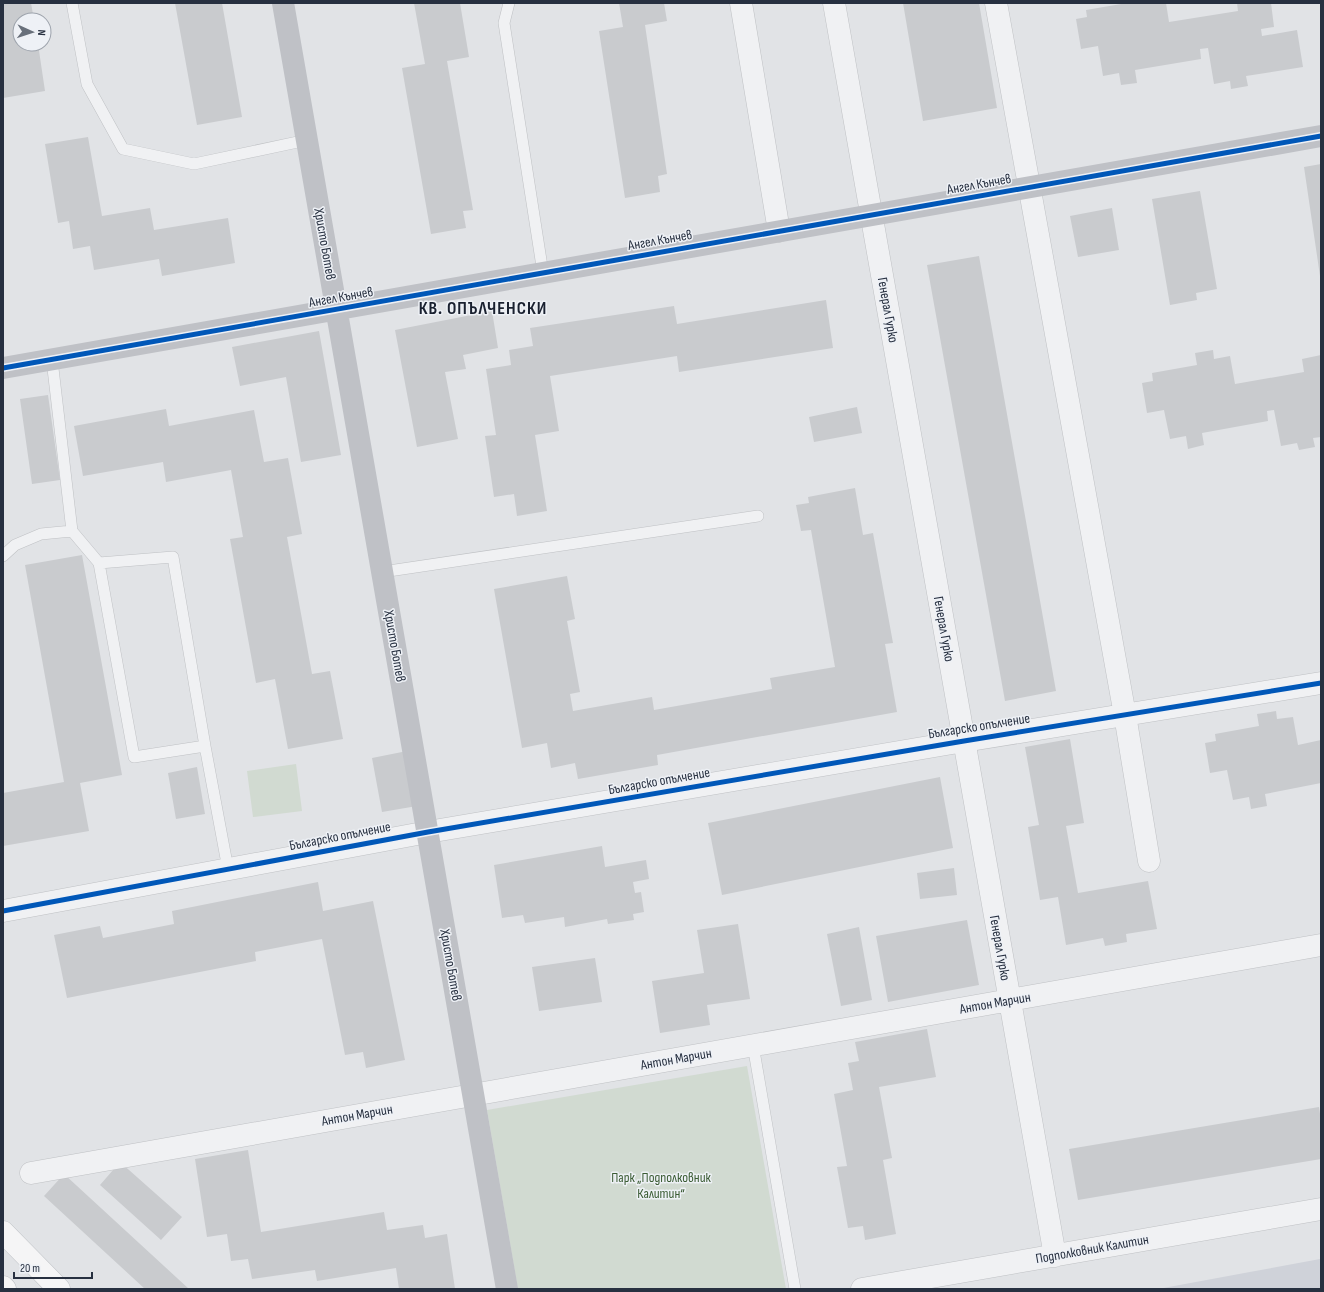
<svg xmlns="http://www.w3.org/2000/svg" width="1324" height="1292" font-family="'Sofia Sans Condensed',sans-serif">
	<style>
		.built { fill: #cfd2d9 }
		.green { fill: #d1dad1 }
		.building { fill: #c9cbce }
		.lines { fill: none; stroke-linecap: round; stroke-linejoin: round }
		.lane-casing { stroke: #bfc1c4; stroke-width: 12 }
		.street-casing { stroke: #bfc1c4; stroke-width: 23 }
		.primary-casing { stroke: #bdc0c4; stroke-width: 23 }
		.lane { stroke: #f0f1f3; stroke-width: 11 }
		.street { stroke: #f0f1f3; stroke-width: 22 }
		.secondary { stroke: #bfc1c6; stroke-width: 22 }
		.primary { stroke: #f5f5f6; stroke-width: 22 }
		.cycleway-casing { stroke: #eef1f6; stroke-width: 8 }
		.cycleway { stroke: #0057b8; stroke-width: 5 }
		.labels { text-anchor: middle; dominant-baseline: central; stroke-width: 3; stroke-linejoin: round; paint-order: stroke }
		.street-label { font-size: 14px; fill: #273040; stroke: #eef1f6 }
		.park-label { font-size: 14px; fill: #3b5c34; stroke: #eef1f6 }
		.district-label { font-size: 18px; font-weight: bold; letter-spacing: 1px; fill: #1a2130; stroke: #eef1f6 }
	</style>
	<rect width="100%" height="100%" fill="#e1e3e6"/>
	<path class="built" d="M1320,1259L1321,1289H1158Z"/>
	<path class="green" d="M296,764L302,811L253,817L247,771Z
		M747,1066L786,1289H518L487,1110Z"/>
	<path class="building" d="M3,3H31L34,20H20V44H38L45,91L3,98Z
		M175,3H222L242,117L197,125Z
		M414,3H460L469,57L447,61L473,210L463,211L466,228L431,234L402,68L425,64Z
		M619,3H664L667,21L645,25L667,174L658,176L660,192L625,198L599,31L623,27Z
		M903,3H979L997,108L923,121Z
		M1127,3H1166L1169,22L1238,11L1237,3H1271L1274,27L1261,29L1262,36L1297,30L1303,67L1246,76L1248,86L1231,89L1230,81L1214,84L1208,48L1200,49L1201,59L1135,70L1137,83L1121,85L1119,73L1103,76L1098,46L1081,49L1076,19L1087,17L1086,10Z
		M88,137L102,216L150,208L154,230L228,218L235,263L162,276L159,259L94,270L90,246L73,249L69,221L58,223L45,144Z
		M1321,164V276H1320L1304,167Z
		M1200,191L1217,289L1196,293L1197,300L1170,305L1152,199Z
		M1112,208L1119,250L1078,257L1070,216Z
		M979,256L1056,691L1005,701L927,265Z
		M826,300L833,348L679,372L677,356L550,376L559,431L535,435L547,511L517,516L514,494L494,497L485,436L496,435L486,369L511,365L509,350L533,346L530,328L674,306L677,324Z
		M492,311L498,348L463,355L466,369L445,372L458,439L417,447L395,330Z
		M319,331L341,455L301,462L286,377L240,386L232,347Z
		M1213,350L1214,359L1230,356L1235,384L1304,372L1302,359L1321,355V437L1313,438L1315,447L1299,450L1297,443L1281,446L1274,410L1267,411L1268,421L1202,433L1204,445L1188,449L1186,436L1170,439L1164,410L1147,413L1142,383L1153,381L1152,373L1197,365L1195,353Z
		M48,395L60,480L32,484L20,399Z
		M857,407L862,433L814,442L809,417Z
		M166,409L169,426L254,410L264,462L288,458L302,534L287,537L312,674L330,671L343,739L288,749L275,679L256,683L230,539L243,537L231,470L166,482L163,462L83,476L74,426Z
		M855,488L863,535L873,533L893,643L885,644L897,712L657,755L658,765L578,779L575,763L551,768L547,743L522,748L494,589L567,576L575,619L567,621L580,692L570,694L573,711L652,697L654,710L772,689L770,678L835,667L811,530L801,531L796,505L809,503L808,497Z
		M82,555L122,775L80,783L89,831L3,846V793L64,782L25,565Z
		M1276,711L1277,719L1293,717L1298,745L1321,740V783L1265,794L1267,806L1251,809L1249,797L1233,800L1227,770L1210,773L1205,743L1216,741L1215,734L1259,726L1257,714Z
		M1070,739L1084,823L1066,826L1078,893L1148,881L1157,929L1126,934L1127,942L1105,946L1103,938L1066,945L1058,897L1040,900L1028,827L1039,825L1025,747Z
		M407,751L417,806L382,812L372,758Z
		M197,767L205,814L176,819L168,773Z
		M940,777L953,848L722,895L708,823Z
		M602,846L605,867L646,860L649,879L633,882L635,893L641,892L644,912L633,914L634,920L608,924L607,919L565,927L564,917L525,923L523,915L502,918L494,865Z
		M954,868L957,895L920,899L917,873Z
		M318,882L323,911L373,901L405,1060L366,1068L363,1052L345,1055L322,939L255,952L256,961L67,998L54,935L100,926L103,938L174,924L172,911Z
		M967,920L979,985L888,1002L876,936Z
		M738,924L750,999L707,1005L710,1025L660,1033L652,981L704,973L697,930Z
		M859,927L872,1000L841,1006L827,934Z
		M595,958L602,1002L539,1011L532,967Z
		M927,1029L936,1077L879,1087L892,1158L883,1160L896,1234L865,1240L863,1226L848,1228L837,1167L847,1166L834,1094L853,1090L848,1063L859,1061L855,1042Z
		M1319,1107L1321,1121V1159L1078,1200L1069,1149Z
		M248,1150L261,1232L384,1212L387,1230L423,1225L425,1238L447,1234L455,1289H399L396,1268L317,1281L315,1270L252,1279L248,1259L231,1261L227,1234L207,1237L195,1159Z
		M120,1162L182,1217L161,1240L100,1185Z
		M64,1174L189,1289H145L44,1196Z"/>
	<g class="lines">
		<defs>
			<path id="lane" d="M72,3L87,84L123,149L194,164L307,140
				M509,3L504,23L543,273
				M72,531L99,563L134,757L205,746L173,557L99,563
				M3,556L15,545L41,534L72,531L52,360
				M382,572L758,516
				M205,746L228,869
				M753,1045L795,1289"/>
			<path id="street" d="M741,3L779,231
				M834,3L1055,1256
				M996,3L1125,715L1149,861
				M3,911L428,832L964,741L1321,683
				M31,1173L1321,945
				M862,1289L1321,1209"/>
			<path id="primary" d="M3,1232L59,1289
				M3,1287L5,1289"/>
		</defs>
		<use href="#lane" class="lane-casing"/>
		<use href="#street" class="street-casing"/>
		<use href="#primary" class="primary-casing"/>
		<use href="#lane" class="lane"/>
		<use href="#street" class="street"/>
		<path class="secondary" d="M283,3L507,1289
			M3,368L1321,136"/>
		<use href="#primary" class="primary"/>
		<defs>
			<path id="cycleway" d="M3,368L1321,136
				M3,911L428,832L964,741L1321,683"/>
		</defs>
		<use href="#cycleway" class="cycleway-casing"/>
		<use href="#cycleway" class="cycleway"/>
	</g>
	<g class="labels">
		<g class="street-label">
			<text transform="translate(979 184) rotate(-10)">Ангел Кънчев</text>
			<text transform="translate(660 240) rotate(-10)">Ангел Кънчев</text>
			<text transform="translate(325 244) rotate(80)">Христо Ботев</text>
			<text transform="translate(341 297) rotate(-10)">Ангел Кънчев</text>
			<text transform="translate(888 310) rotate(80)">Генерал Гурко</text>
			<text transform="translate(944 629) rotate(80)">Генерал Гурко</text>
			<text transform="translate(395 646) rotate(80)">Христо Ботев</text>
			<text transform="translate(979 726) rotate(-9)">Българско опълчение</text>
			<text transform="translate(659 781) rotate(-10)">Българско опълчение</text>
			<text transform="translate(340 836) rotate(-11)">Българско опълчение</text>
			<text transform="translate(1000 948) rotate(80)">Генерал Гурко</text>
			<text transform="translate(451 965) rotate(80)">Христо Ботев</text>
			<text transform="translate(995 1003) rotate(-10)">Антон Марчин</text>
			<text transform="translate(676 1059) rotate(-10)">Антон Марчин</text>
			<text transform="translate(357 1115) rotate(-10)">Антон Марчин</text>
			<text transform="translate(1092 1249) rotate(-10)">Подполковник Калитин</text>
		</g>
		<g class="park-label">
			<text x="661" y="1177">Парк „Подполковник<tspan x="661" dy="16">Калитин“</tspan></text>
		</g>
		<g class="district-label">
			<text x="483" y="308">КВ. ОПЪЛЧЕНСКИ</text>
		</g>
	</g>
	<rect width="1324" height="1292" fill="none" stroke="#273040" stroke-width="8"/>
	<g transform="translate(32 32) rotate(93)"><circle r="19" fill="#eef1f6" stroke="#9ea4ad"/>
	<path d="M0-3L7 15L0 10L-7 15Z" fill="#686f7a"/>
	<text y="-6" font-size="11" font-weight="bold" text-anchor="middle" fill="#273040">N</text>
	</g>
	<path d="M14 1272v6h78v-6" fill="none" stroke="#273040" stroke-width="2"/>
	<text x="20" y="1272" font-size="12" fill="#273040" stroke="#eef1f6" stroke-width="3" paint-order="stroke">20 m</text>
</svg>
